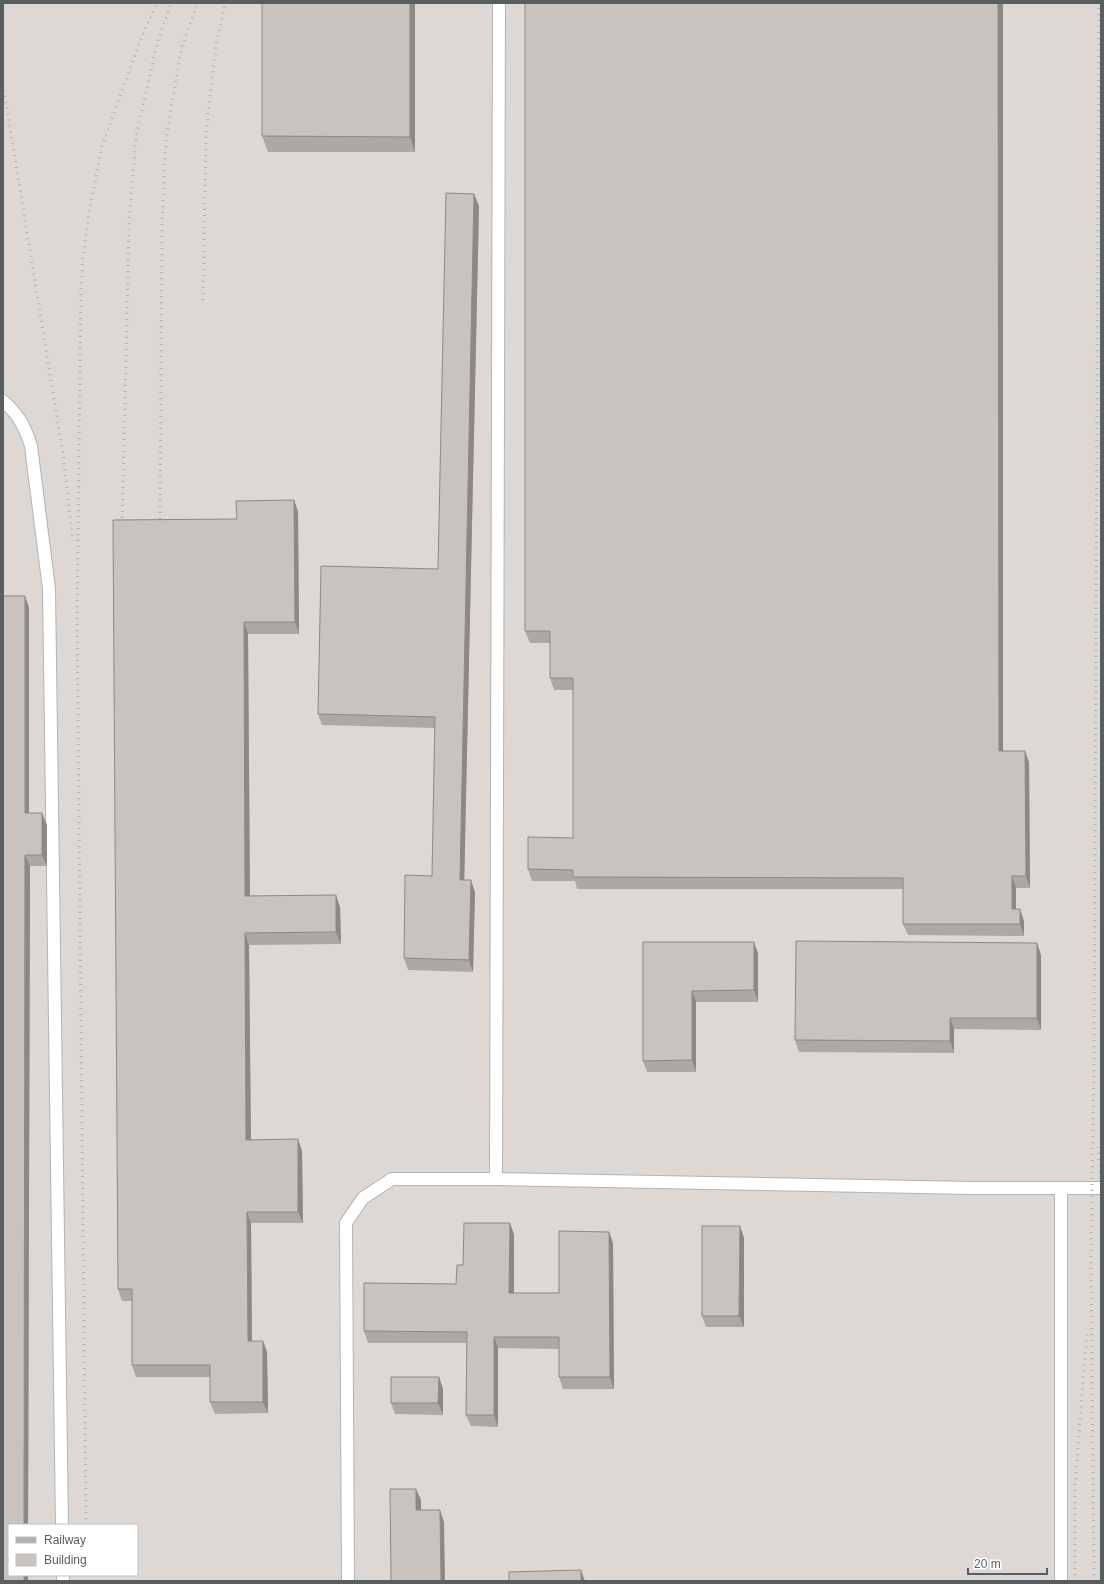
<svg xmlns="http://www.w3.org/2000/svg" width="1104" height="1584" font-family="Arial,sans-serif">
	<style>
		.industrial { fill: #ddd8d4; fill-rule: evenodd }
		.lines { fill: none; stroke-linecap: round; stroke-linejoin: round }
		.service-casing { stroke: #b1b4b7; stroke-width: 14 }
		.service { stroke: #fff; stroke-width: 12 }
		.rail { stroke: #afb0b0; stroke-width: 3; stroke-dasharray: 1 5; stroke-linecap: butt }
		.wall { fill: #aca8a4 }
		.shaded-wall { fill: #8c8886 }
		.building { fill: #c8c3bf; stroke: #8c8886 }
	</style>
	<rect width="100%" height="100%" fill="#ebe6e0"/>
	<path class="industrial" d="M3,3H1101V1581H3ZM9,1525H137V1575H9Z"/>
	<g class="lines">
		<defs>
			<path id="service" d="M3,401C19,415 25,427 31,446L49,589L62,1525
				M496,1179L499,3
				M1061,1188V1581
				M63,1575V1581
				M348,1581L346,1223L363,1198L392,1179H496L972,1188H1101"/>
		</defs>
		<use href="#service" class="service-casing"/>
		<use href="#service" class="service"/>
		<path class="rail" d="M3,84L63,454L73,541
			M203,300L206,132L216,45L225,3
			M122,530L129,226L136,136L157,44L171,3
			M160,531L162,223L166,138L182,46L198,3
			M1098,1147L1101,1183
			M86,1525L77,615L81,289L83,255L88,219L102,146L142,36L157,3
			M1075,1581V1485L1087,1333
			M1094,1581L1091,1260L1094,1058L1099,3"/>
	</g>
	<path class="wall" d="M415,3V152H268L262,136Z
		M1003,3V751L1029,762L1030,888H1016V909L1024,921V936L908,935L903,924V889H577L575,881H532L528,869L573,838V690H554L550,678V643H530L525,631Z
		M474,194L479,206L464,880L475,892L473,972L408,970L404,958L432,876L435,728L322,725L318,714L438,569Z
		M294,500L298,512L299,634H248L250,896L340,907L341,944L249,945L251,1139L302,1151L303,1223H251L252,1341H263L267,1352L268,1413L215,1414L210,1402V1377H136L132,1365V1301H122L118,1289L237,519Z
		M25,596L29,608V813L47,825V866H30L28,1581Z
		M643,942L758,953V1002H696V1072H647L643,1061Z
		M1037,943L1041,955V1030L954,1029V1053L799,1052L795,1040Z
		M510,1223L514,1235V1293H559L609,1232L613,1243L614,1389H563L559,1377V1349L498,1348V1427L471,1426L466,1415L467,1343H368L364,1331L456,1284L463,1265Z
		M744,1238V1327H706L702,1316Z
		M439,1377L443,1389V1415L395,1414L391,1403Z"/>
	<path class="shaded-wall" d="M410,3H415V152L410,137Z
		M998,3H1003V762L999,751Z
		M474,194L479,206L464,891L460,880Z
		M294,500L298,512L299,634L295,622Z
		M25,596L29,608V825L25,813Z
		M244,622L248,634L250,907L245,896Z
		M1025,751L1029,762L1030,888L1026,876Z
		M42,813L47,825V866L42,855Z
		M25,855L30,866L28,1525H24Z
		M1012,876L1016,888V921L1012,909Z
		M471,880L475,892L473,972L469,960Z
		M336,895L340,907L341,944L336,932Z
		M1020,909L1024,921V936L1020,924Z
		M245,933L249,945L251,1151L246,1140Z
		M754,942L758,953V1002L754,990Z
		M1037,943L1041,955V1030L1037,1018Z
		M692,991L696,1002V1072L692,1060Z
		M950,1018L954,1029V1053L950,1041Z
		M298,1139L302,1151L303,1223L298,1212Z
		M247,1212L251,1223L252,1352L248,1341Z
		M510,1223L514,1235V1305L509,1293Z
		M740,1226L744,1238V1327L739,1316Z
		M609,1232L613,1243L614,1389L610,1377Z
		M494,1337L498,1348V1427L494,1415Z
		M263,1341L267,1352L268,1413L263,1402Z
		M439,1377L443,1389V1415L438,1403Z
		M416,1489L421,1500V1522L416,1510Z
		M440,1510L444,1522L445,1581H441Z
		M581,1570L585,1581H581Z
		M24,1575H28V1581H24Z"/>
	<path class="building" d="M262,3H410V137L262,136Z
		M525,3H998L999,751H1025L1026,876H1012V909H1020V924H903V878L573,877V870L528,869V837L573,838V678H550V631H525Z
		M446,193L474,194L460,880H471L469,960L404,958L405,875L432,876L435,717L318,714L321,566L438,569Z
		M294,500L295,622H244L245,896L336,895V932L245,933L246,1140L298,1139V1212H247L248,1341H263V1402H210V1365H132V1289H118L113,520L237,519L236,501Z
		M3,596H25V813H42V855H25L24,1525H9V1575H24V1581H3Z
		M796,941L1037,943V1018H950V1041L795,1040Z
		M643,942H754V990L692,991V1060L643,1061Z
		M464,1223H510L509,1293H559V1231L609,1232L610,1377H559V1337H494V1415H466L467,1332L364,1331V1283L456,1284L457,1265H463Z
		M702,1226H740L739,1316H702Z
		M391,1377H439L438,1403H391Z
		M390,1489H416V1510H440L441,1581H391Z
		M581,1570V1581H509V1572Z"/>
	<rect width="1104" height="1584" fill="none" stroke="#595e60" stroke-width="8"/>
	<rect x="8" y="1524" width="130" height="52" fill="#ffffff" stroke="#bdbfbf"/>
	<rect x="16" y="1537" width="20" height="6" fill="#afb0b0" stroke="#bdbfbf"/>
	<text x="44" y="1544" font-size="12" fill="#595e60">Railway</text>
	<rect x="16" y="1554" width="20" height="12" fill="#c8c3bf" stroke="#bdbfbf"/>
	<text x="44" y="1564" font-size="12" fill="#595e60">Building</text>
	<path d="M968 1568v6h79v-6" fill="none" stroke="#595e60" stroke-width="2"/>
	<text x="974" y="1568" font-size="12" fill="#595e60" stroke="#ffffff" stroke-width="3" paint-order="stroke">20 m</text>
</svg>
